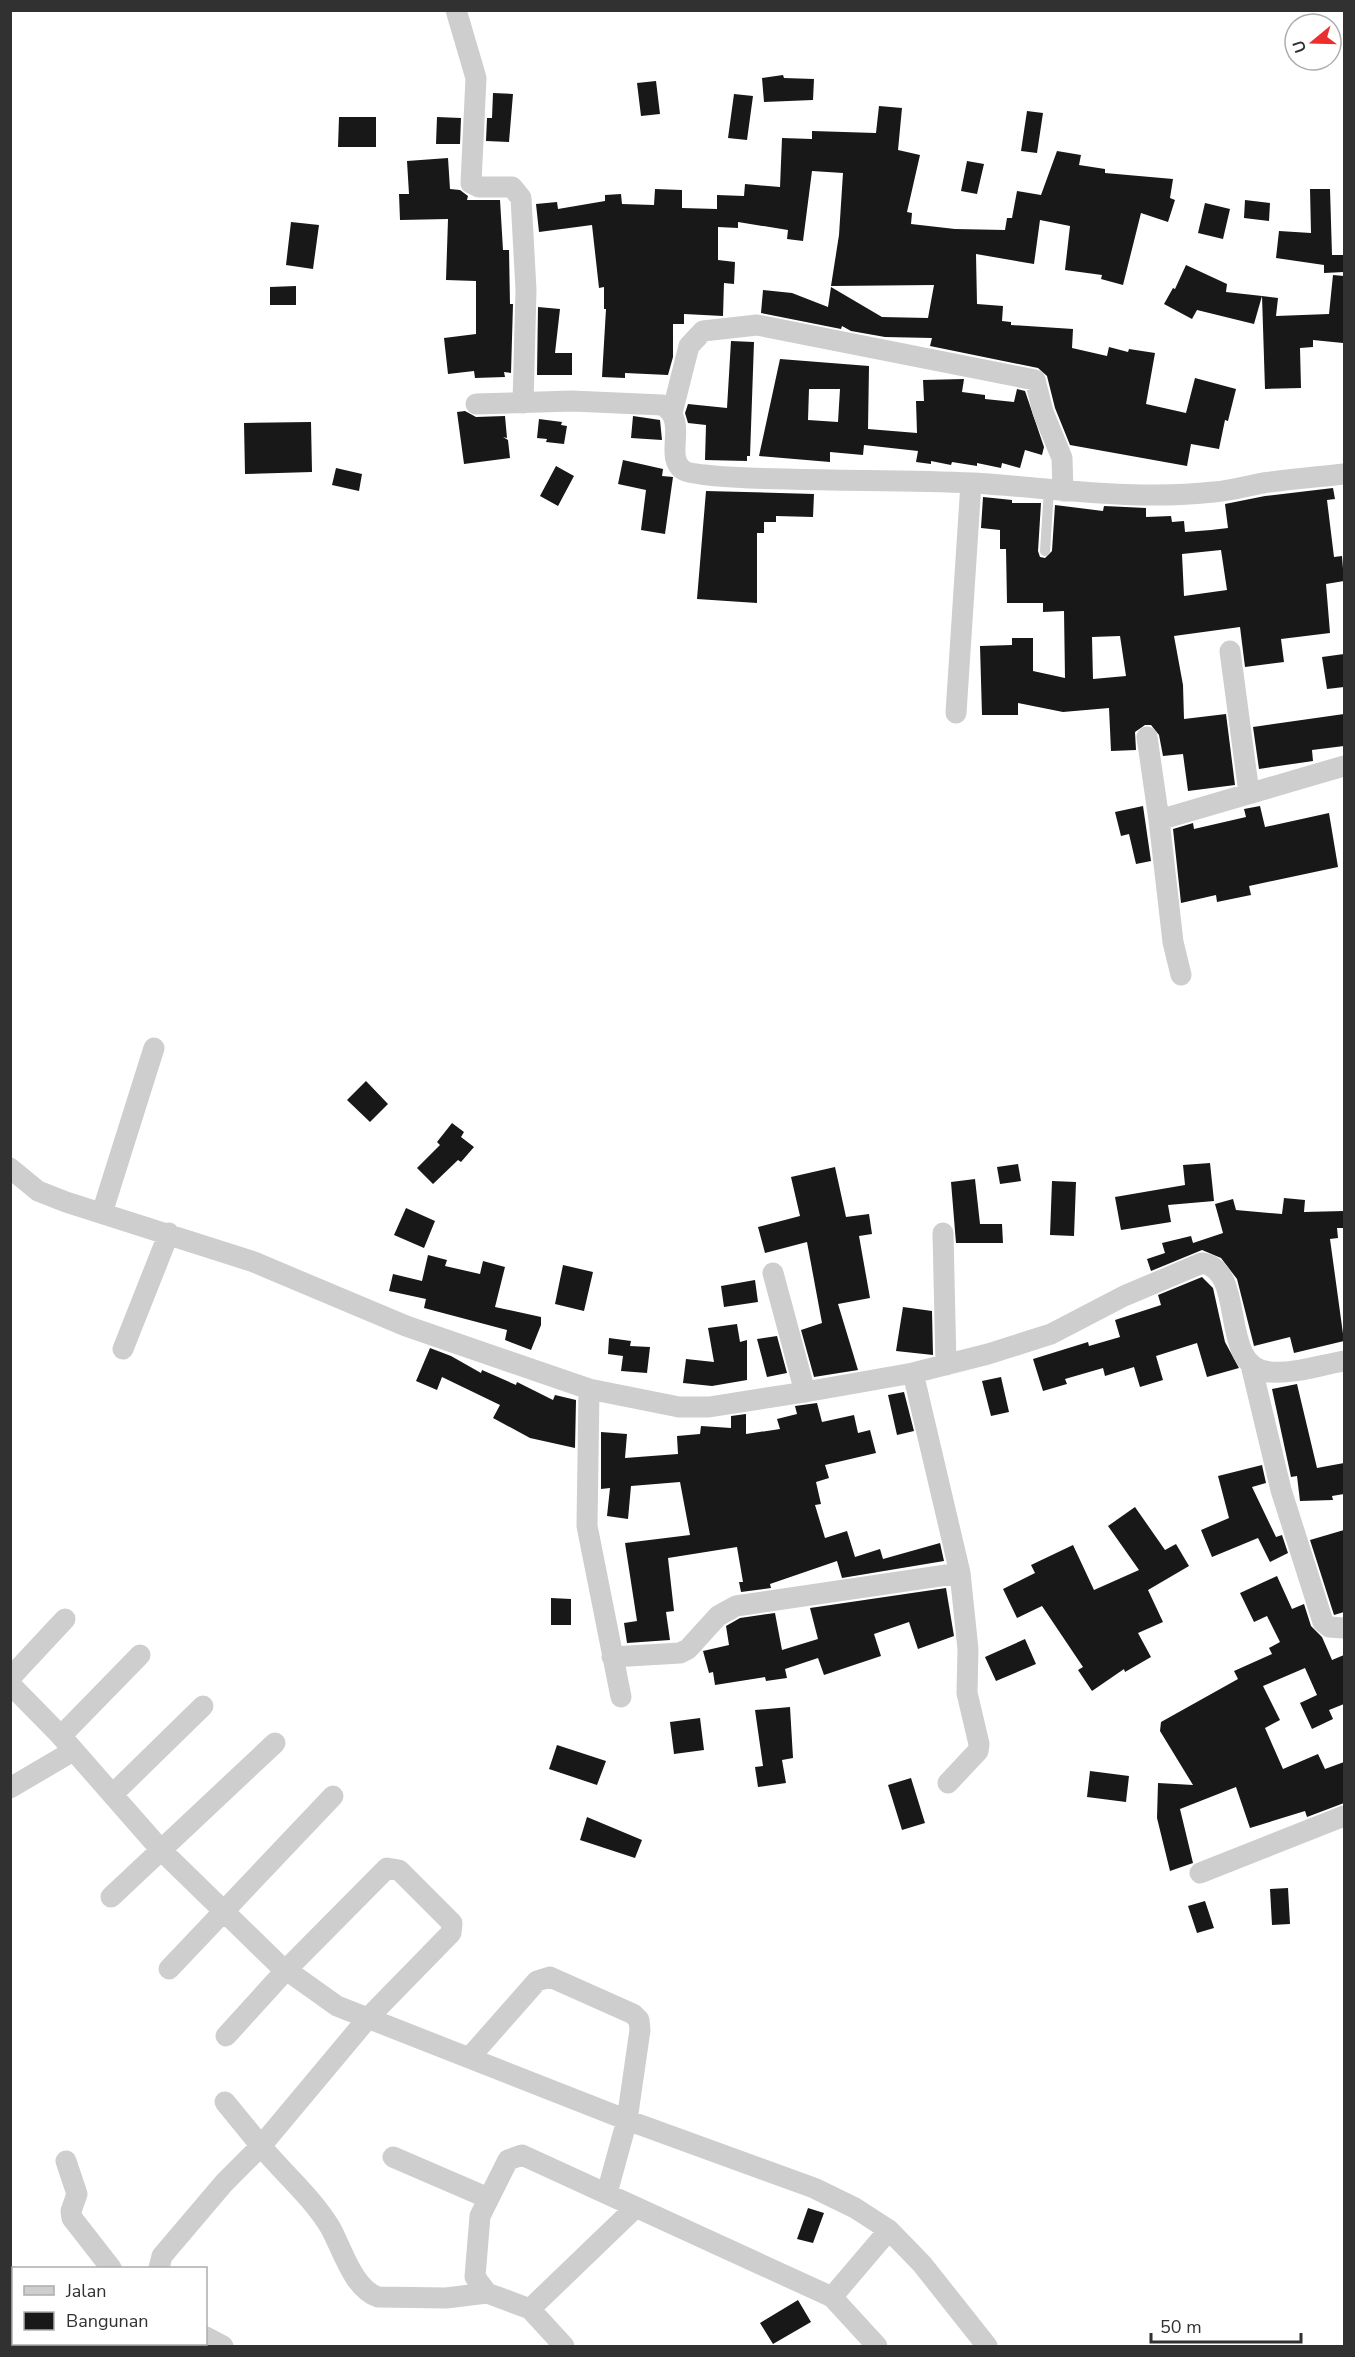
<svg xmlns="http://www.w3.org/2000/svg" width="1355" height="2357" font-family="'Nunito Sans',sans-serif">
	<style>
		.building { fill: #181818; fill-rule: evenodd }
		.lines { fill: none; stroke-linecap: round; stroke-linejoin: round }
		.lane { stroke: #cecece; stroke-width: 10 }
		.street { stroke: #cecece; stroke-width: 21 }
	</style>
	<rect width="100%" height="100%" fill="#fff"/>
	<path class="building" d="M783,75L784,78L814,79L813,100L764,102L762,78Z
		M656,81L660,114L641,116L637,83Z
		M493,93L513,94L509,142L486,141L487,118H492Z
		M734,94L753,96L747,140L728,138Z
		M879,106L902,108L898,150L920,155L907,212L912,213L911,224L955,229L1005,230L1007,218H1012L1017,191L1041,195L1057,151L1081,155L1079,165L1105,169V173L1173,179L1170,198L1175,200L1168,222L1141,213L1123,285L1101,279L1102,275L1065,270L1070,226L1040,220L1034,264L976,254L977,304L1003,306L1002,321L1011,322V325L1073,329L1072,348L1107,356L1109,347L1128,352L1129,349L1155,353L1146,404L1186,413L1195,378L1236,389L1228,421L1225,420L1219,449L1191,444L1187,466L1070,445L1055,408L1047,376L1038,368L930,346L932,338L885,337L851,331L842,326L841,329L761,313L763,290L792,293L828,307L831,287L882,317L928,318L934,285L831,286L839,235L843,173L812,171L803,241L787,239L788,230L738,222V228L718,227V260L735,262L734,284L724,283L723,316L684,314V324H673V357L668,375L625,373V378L602,377L606,309H604V287L599,288L592,225L539,232L536,204L557,202L558,209L605,201V195L621,194L622,204L654,205L655,189L682,190V208L717,209V195L744,196L745,184L780,187L782,138L812,139V131L876,133Z
		M1027,111L1043,113L1037,153L1021,151Z
		M339,117H376V147H338Z
		M437,117L461,118L460,144H436Z
		M448,158L450,189L460,190L468,196L467,200H500L503,250H509L510,304H513L511,373L504,372L505,377L475,378L474,371L448,374L444,338L476,334V281L446,280L448,219L400,220L399,194H409L407,161Z
		M967,161L984,164L977,194L961,191Z
		M1310,189H1330L1332,255H1344V272L1324,273V265L1276,258L1279,231L1311,233Z
		M1245,200L1270,203L1269,221L1244,218Z
		M1205,203L1230,209L1223,239L1198,233Z
		M291,222L319,225L313,269L286,265Z
		M1186,265L1227,284L1226,292L1262,296L1254,324L1197,310L1192,319L1164,304L1173,288L1175,289Z
		M1333,275L1344,276L1343,343L1313,340V347L1300,348L1301,388L1265,389L1262,296L1278,298L1276,316L1329,314Z
		M296,286V305H270V287Z
		M538,307L560,309L555,353H572V375H537Z
		M731,341L754,342L750,456H747V461L705,460L706,425L688,423L685,413L688,404L727,408Z
		M780,359L869,366L868,429L917,433L916,401H924L923,380L964,379L962,392L985,395V399L1014,402L1017,389L1025,391L1044,447L1042,455L1025,450L1020,468L1002,463L1001,468L977,463V466L952,462L951,465L931,461V464L916,462L918,451L864,445L863,455L830,452V462L759,456ZM809,389H840L838,422L808,420Z
		M465,411L476,417L505,416L507,438L503,437L508,440L510,458L464,464L457,412Z
		M633,416L660,420L662,440L631,438Z
		M539,419L562,422L561,425L567,426L564,444L546,442L547,439L537,438Z
		M311,422L312,472L245,474L244,423Z
		M623,460L663,469L662,476L673,477L665,534L641,530L646,490L618,484Z
		M556,466L574,476L558,506L540,496Z
		M336,468L362,474L359,491L332,485Z
		M1333,488L1335,499L1327,500L1334,557L1342,556L1344,581L1326,584L1330,633L1281,639L1284,662L1245,667L1240,627L1174,636L1183,685L1184,719L1226,714L1235,785L1188,791L1183,754L1163,756L1159,735L1151,725H1145L1135,732L1136,750L1111,751L1109,708L1063,712L1018,703V715H982L980,646L1012,645V638H1033V671L1065,678L1064,611L1043,612V603H1007L1006,549H1000V530L981,528L983,497L1012,500V503H1041L1038,551L1040,557L1045,558L1052,551L1055,505L1103,511L1104,506L1146,508V517L1171,516L1172,522L1184,521L1185,532L1211,530L1228,528L1225,504L1265,496ZM1221,550L1227,590L1184,596L1182,554ZM1120,636L1126,676L1093,679L1092,637Z
		M706,491L814,494L813,517L776,516V522H764V533H757V603L697,599Z
		M1344,654V687L1327,689L1322,657Z
		M1344,714V746L1312,750L1313,761L1259,769L1253,727Z
		M1143,806L1151,861L1136,864L1129,834L1121,836L1115,812Z
		M1260,806L1265,827L1329,813L1338,867L1249,886L1251,895L1217,902L1216,895L1181,903L1173,829L1193,823L1194,829L1246,817L1244,809Z
		M366,1081L388,1104L370,1122L347,1100Z
		M452,1123L464,1132L461,1137L474,1147L461,1162L458,1160L433,1184L417,1168L440,1145L437,1142Z
		M1210,1163L1214,1201L1168,1205L1171,1222L1121,1230L1115,1197L1185,1185L1183,1165Z
		M1018,1164L1021,1181L1000,1184L997,1167Z
		M835,1167L846,1217L869,1214L872,1234L859,1236L870,1298L838,1304L858,1370L814,1377L801,1330L822,1323L807,1242L765,1253L758,1227L800,1216L791,1177Z
		M975,1179L980,1224H1002L1003,1243H956L951,1182Z
		M1052,1181L1076,1182L1074,1236L1050,1235Z
		M1284,1198L1305,1200L1304,1212L1344,1211V1228H1337L1338,1238L1330,1239L1344,1341L1294,1353L1290,1337L1254,1346L1237,1279L1221,1258L1202,1250L1151,1271L1147,1259L1165,1253L1162,1243L1191,1236L1193,1243L1223,1233L1215,1204L1233,1199L1236,1210L1282,1214Z
		M406,1208L435,1221L424,1248L394,1235Z
		M428,1255L447,1260L445,1266L480,1274L483,1261L505,1267L495,1307L541,1317V1325L531,1350L505,1340L507,1330L424,1308L426,1299L389,1291L393,1274L422,1281Z
		M563,1265L593,1272L584,1311L555,1304Z
		M1202,1277L1213,1288L1225,1342L1239,1368L1207,1377L1197,1343L1156,1356L1163,1380L1140,1387L1134,1367L1105,1376L1103,1368L1065,1379L1067,1384L1043,1391L1033,1359L1088,1342L1089,1346L1120,1337L1115,1320L1161,1305L1158,1295Z
		M755,1280L758,1302L724,1307L721,1286Z
		M903,1307L932,1311L933,1355L896,1351Z
		M737,1324L740,1342L747,1340V1380L712,1386L683,1383L686,1359L714,1362L708,1328Z
		M777,1336L787,1373L767,1377L757,1339Z
		M609,1338L631,1341L630,1346L650,1347L647,1373L621,1371L623,1356L608,1354Z
		M430,1348L451,1356L481,1373L482,1370L516,1385L517,1382L553,1400L555,1395L576,1400L575,1448L530,1438L493,1418L500,1405L442,1377L437,1390L416,1381Z
		M1001,1377L1009,1412L991,1416L982,1381Z
		M1297,1384L1317,1468L1344,1463V1494L1332,1496L1333,1500L1300,1501L1297,1476L1291,1477L1272,1389Z
		M904,1392L914,1431L897,1435L888,1395Z
		M817,1403L822,1422L854,1415L858,1433L870,1430L876,1453L825,1465L829,1478L816,1482L821,1504L815,1505L825,1538L847,1531L855,1557L880,1549L883,1559L940,1543L944,1561L842,1578L837,1561L770,1584L771,1588L741,1592L739,1582H743L737,1547L668,1558L674,1611L666,1612L670,1640L627,1643L624,1623L637,1621L625,1543L690,1535L680,1482L631,1486L628,1519L607,1516L610,1488L601,1489V1432L627,1434L625,1458L678,1454L677,1436L700,1434L701,1426L731,1428V1416L746,1414V1434L780,1429L777,1419L797,1414L795,1406Z
		M1262,1465L1266,1483L1252,1487L1276,1537L1282,1535L1288,1553L1270,1562L1258,1538L1212,1557L1201,1530L1229,1518L1218,1476Z
		M1135,1507L1165,1550L1176,1544L1189,1566L1148,1590L1163,1622L1138,1633L1151,1657L1125,1672L1124,1669L1092,1691L1078,1670L1083,1667L1042,1606L1017,1618L1003,1589L1035,1573L1031,1565L1073,1545L1094,1590L1139,1570L1108,1526Z
		M1344,1530V1612L1334,1615L1310,1540Z
		M1277,1576L1292,1609L1304,1604L1311,1626L1322,1637L1332,1660L1344,1655V1704L1329,1710L1333,1719L1312,1729L1300,1703L1317,1695L1305,1668L1263,1686L1280,1720L1265,1728L1283,1769L1318,1754L1325,1769L1344,1762V1803L1307,1817L1305,1811L1250,1828L1236,1787L1180,1809L1193,1863L1170,1871L1157,1818L1158,1783L1193,1785L1160,1731L1161,1722L1238,1679L1234,1671L1272,1654L1269,1648L1280,1642L1267,1616L1254,1622L1240,1593Z
		M946,1588L954,1636L918,1649L909,1622L874,1634L881,1656L824,1675L818,1658L785,1669L787,1678L766,1681L765,1677L715,1685L713,1672L709,1673L703,1651L729,1645L726,1626L740,1618L775,1613L782,1650L818,1639L810,1608Z
		M551,1598L571,1599V1625H551Z
		M1025,1639L1036,1664L996,1681L985,1657Z
		M790,1707L793,1758L782,1760L786,1783L758,1787L755,1767L763,1766L755,1710Z
		M700,1718L704,1750L674,1754L670,1722Z
		M557,1745L606,1761L597,1785L549,1769Z
		M1090,1771L1129,1776L1126,1802L1087,1797Z
		M911,1778L925,1823L902,1830L888,1785Z
		M587,1817L642,1840L635,1858L580,1840Z
		M1288,1888L1290,1924L1272,1925L1270,1889Z
		M1205,1901L1214,1928L1197,1933L1188,1906Z
		M808,2208L824,2213L813,2243L797,2239Z
		M798,2300L811,2322L773,2344L760,2323Z"/>
	<g class="lines">
		<path class="lane" d="M1045,551L1049,489"/>
		<path class="street" d="M456,10L476,78L471,183L479,187H512L521,198L526,290L523,403
			M476,404L572,401L662,405C690,420 663,456 683,470C693,477 770,479 787,479C849,481 911,480 973,483C1053,488 1134,501 1214,492C1230,491 1247,486 1263,483C1290,479 1317,477 1344,474
			M672,413L689,346L703,331L757,325L1035,380L1043,412L1062,458L1063,491
			M1230,651L1249,793
			M956,713L971,483
			M1147,737L1159,820L1344,766
			M1159,820L1173,942L1181,975
			M10,1168L38,1191L66,1202L254,1262L406,1326L589,1389L679,1407H709L805,1392L913,1373L988,1354L1051,1334L1124,1296L1202,1263C1248,1270 1217,1368 1270,1372C1294,1374 1321,1365 1344,1361
			M102,1213L154,1048
			M943,1233L946,1365
			M773,1273L805,1392
			M123,1349L169,1233
			M1251,1365L1281,1490L1323,1622L1329,1627L1344,1628
			M913,1373L960,1573L968,1649L967,1693L979,1744L978,1751L948,1783
			M589,1389L587,1526L621,1697
			M612,1657L680,1653L688,1649L718,1616L736,1606L960,1573
			M10,1678L65,1619
			M10,1684L61,1736L161,1850L278,1964L337,2006L627,2120L814,2188L855,2208L889,2230L922,2264L987,2346
			M61,1736L140,1655
			M10,1788L73,1751
			M113,1794L203,1706
			M1200,1873L1344,1816
			M111,1897L275,1743
			M169,1969L333,1796
			M470,2057L537,1981L550,1977L633,2014L639,2020L640,2030L627,2120L607,2193
			M225,2102L261,2146L368,2018L451,1933L452,1923L399,1870L387,1868L286,1970L226,2036
			M393,2157L488,2198
			M66,2161L77,2194L71,2211L72,2218L111,2268
			M159,2268L162,2256L224,2183L261,2146C283,2173 311,2196 330,2227C342,2248 353,2289 378,2297L446,2298L487,2293
			M10,2276L14,2281
			M832,2297L877,2346
			M530,2309L635,2208
			M206,2337L223,2346
			M53,2344L55,2346
			M142,2344L143,2346
			M98,2346L105,2344
			M564,2346L530,2309L487,2293L475,2277L480,2216L508,2160L522,2155L832,2297L889,2230"/>
	</g>
	<rect width="1355" height="2357" fill="none" stroke="#313131" stroke-width="24"/>
	<rect x="12" y="2267" width="195" height="78" fill="#ffffff" stroke="#adadad" stroke-width="1.5"/>
	<rect x="24" y="2286" width="30" height="9" fill="#cecece" stroke="#adadad" stroke-width="1.5"/>
	<text x="66" y="2297" font-size="18" fill="#313131">Jalan</text>
	<rect x="24" y="2312" width="30" height="18" fill="#181818" stroke="#adadad" stroke-width="1.5"/>
	<text x="66" y="2327" font-size="18" fill="#313131">Bangunan</text>
	<g transform="translate(1313 42) rotate(251)"><circle r="28" fill="#ffffff" stroke="#adadad" stroke-width="1.5"/>
	<path d="M0-4.5L10 22L0 15L-10 22Z" fill="#ec2e2e"/>
	<text y="-9" font-size="16" font-weight="bold" text-anchor="middle" fill="#313131">U</text>
	</g>
	<path d="M1151 2333v9h150v-9" fill="none" stroke="#313131" stroke-width="3"/>
	<text x="1160" y="2333" font-size="18" fill="#313131" stroke="#ffffff" stroke-width="4.5" paint-order="stroke">50 m</text>
</svg>
